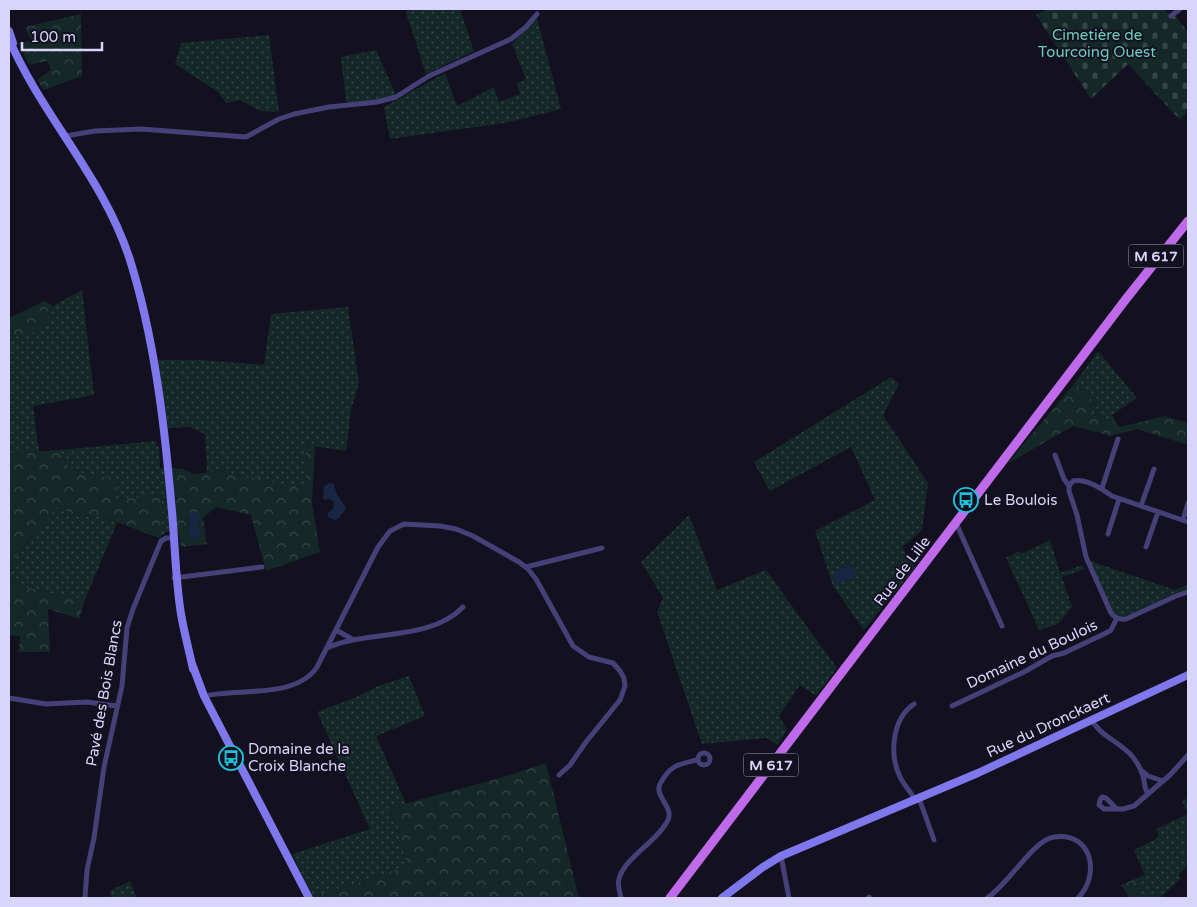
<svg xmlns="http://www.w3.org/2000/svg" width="1197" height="907" font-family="'Varela Round',sans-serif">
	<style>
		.green { fill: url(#green-dots) }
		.forest { fill: url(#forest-crowns); fill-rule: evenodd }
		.cemetery { fill: url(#cemetery-stones) }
		.water { fill: #162643 }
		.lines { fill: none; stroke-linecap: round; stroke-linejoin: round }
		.street { stroke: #454178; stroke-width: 5 }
		.secondary { stroke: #7f78ec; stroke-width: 8 }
		.primary { stroke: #bf6aea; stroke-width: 9 }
		.labels { text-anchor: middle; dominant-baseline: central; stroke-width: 4; stroke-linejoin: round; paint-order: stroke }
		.shield { fill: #13101f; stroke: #9e99b8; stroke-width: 1 }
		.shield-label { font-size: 14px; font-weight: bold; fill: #d9d4f9 }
		.park-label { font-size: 15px; fill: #6aceb9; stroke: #13101f }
		.poi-label { font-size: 15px; fill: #d9d4f9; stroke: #13101f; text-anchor: start }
		.street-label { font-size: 15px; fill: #d9d4f9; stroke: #13101f }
	</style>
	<defs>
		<pattern id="green-dots" width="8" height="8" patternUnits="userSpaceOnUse" patternTransform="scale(1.25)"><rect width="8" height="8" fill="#142828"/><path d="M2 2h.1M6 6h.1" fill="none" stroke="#364648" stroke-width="1.8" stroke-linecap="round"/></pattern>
		<pattern id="forest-crowns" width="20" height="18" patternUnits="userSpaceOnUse" patternTransform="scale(1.25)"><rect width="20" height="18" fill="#142828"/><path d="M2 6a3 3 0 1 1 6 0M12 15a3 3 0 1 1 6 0" fill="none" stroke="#364648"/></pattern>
		<pattern id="cemetery-stones" width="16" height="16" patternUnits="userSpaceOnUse" patternTransform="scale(1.25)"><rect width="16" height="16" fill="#142828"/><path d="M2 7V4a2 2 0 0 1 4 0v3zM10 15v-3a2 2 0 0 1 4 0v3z" fill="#364648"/></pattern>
	</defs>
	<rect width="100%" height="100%" fill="#13101f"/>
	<path class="green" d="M405,9H460L474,51L426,74Z
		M537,18L561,109L505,123L390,139L384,107L445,73L457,106L494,87L499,102L520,94L517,83L526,79L512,44Z
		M269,35L279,112L260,111L240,100L226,103L218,92L175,64L181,43Z
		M376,50L396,95L380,100L350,103L346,101L341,57Z
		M82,290L94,395L33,406L39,452L9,453V336L41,331L53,306Z
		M348,307L359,383L351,410L346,451L306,445L307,484H275L260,475L250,479L221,471L207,473L205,434L189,427L168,428L158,360H201L264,365L271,314Z
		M1098,351L1137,398L1112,415L1119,427L1099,414L1087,419L1096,404L1074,384Z
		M891,377L899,384L883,415L928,483L922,530L902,547L915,568L864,630L833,586L815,531L875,500L851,447L770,491L754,462Z
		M156,441V446H159L160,468H172L175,513L179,531L166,532L159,538L163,517L136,498L114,499L116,488L121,486C107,473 108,479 92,476C81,474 71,467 62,462L60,450Z
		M57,507L80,517L101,516L117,523L85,600L18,586L9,576L14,559Z
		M689,515L717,590L766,570L837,668L816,696L800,685L779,716L787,730L778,745L767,738L702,744L657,612L663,598L641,562Z
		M1050,540L1060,573L1083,565L1084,569L1062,577L1072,607L1058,624L1039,630L1006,558L1019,551L1021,554Z
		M1090,561L1175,590L1188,584V590L1176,593L1121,618L1115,615L1113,612Z
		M409,676L425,716L376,736L406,804L389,809L401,840L407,866L314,898L292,854L370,829L317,712L354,698L378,686Z
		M1188,798V866L1178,875L1181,878L1160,898H1128L1129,896L1121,885L1145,875L1134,850L1159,837L1156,829L1188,814L1182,801Z
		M130,881L137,898H111L110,891Z"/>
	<path class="forest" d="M81,14L82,76L44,90L37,80L51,70L48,61L29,65L18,43L31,41L25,27Z
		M45,301L53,306L41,331L9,336V318Z
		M1074,384L1096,404L1088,419L1099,414L1120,427L1165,416L1188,423V445L1137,429L1111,436L1073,426L1007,464Z
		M306,445L315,446L312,503L320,552L266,571L251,515L216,507L203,518L207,544L181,547L175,513L172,468L183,469L193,474L221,471L250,479L260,475L275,484H306ZM191,512H196L201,518L197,524L201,534L197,539L191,538L190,536L189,518Z
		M60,450L62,462C72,468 81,474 92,476C108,479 107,473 122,485L116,488L115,499L136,498L161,495L163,517L159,538L101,516L80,517L57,507L14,559L9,573V453Z
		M9,576L18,586L85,600L79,619L48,609L50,652H19L20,636L9,635Z
		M546,763L579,898H314L407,866L401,840L389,808L500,778Z
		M1145,875L1133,898H1128L1129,896L1121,885Z"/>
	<path class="cemetery" d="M1047,9H1164L1172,17L1174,15L1188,32V109L1180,120L1128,64L1091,99L1036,15Z"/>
	<path class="water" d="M329,483L334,484C335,493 341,500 346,508L339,518L335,520L328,517V513L333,508L334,502L330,499L324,500L323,498L324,486Z
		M191,512H197L201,518L197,524L201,534L197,539L191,538L190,536L189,518Z
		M848,566L853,567L857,575L837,584L833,573Z"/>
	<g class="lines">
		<path class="street" d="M1171,16L1180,9
			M65,136L95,131L141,129L246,137L279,119L294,114L329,107L377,102L396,97L429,76L511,39L526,27L537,14
			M1055,455L1064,479L1069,486
			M1102,488L1118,439
			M1141,506L1154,469
			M1183,520L1188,503
			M1188,522L1112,496C1102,489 1086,478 1073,481L1069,486V491L1077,515L1086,557L1111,613C1115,618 1119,620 1126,619L1176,596L1188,592
			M956,523L1002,626
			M1108,534L1119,499
			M1146,547L1158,512
			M526,567L602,548
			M174,578L262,567
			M336,630L352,639
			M327,648C369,629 429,642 463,607
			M204,696C238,688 296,699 317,667L378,547L390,531L404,524L440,526L456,529L473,536L519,562L528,569L536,579L573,646L589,657L613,663L620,671L624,678L625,686L620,700L586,742L570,765L559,775
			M9,698L46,704L87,702L117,706
			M914,704C892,719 889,754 900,777C904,785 911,792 915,800
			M952,706L1024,672L1052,656L1064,653L1106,633L1111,630L1117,618
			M1092,720C1099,735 1120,742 1132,756C1136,761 1141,769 1143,776C1145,783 1144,788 1148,794
			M698 759a6 6 0 1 1 12 0a6 6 0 1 1-12 0Z
			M1142,771L1148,776L1163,781
			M919,798L934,840
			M1117,809L1106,798L1102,797L1100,800L1099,805L1104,809H1123L1134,806L1170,775L1188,755
			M781,856L789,898
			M869,897V898
			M85,898L87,870L94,838L104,767L122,686L127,628L133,609L161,541L166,538H175
			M621,898C620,892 617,885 619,879C624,858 658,841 668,820C674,807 654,796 660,784C670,765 679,764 697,760
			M987,898C1009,884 1033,840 1054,837C1092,831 1101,875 1078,898"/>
		<path class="secondary" d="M9,31L13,43
			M9,39C42,116 104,178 130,260C154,337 164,420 171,501C175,538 175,577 181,614C184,632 189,650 193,669
			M192,664L204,696L309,898
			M722,898L763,867L781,856L978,773L1188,675"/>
		<path class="primary" d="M670,898L1126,299L1188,221"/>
	</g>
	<defs>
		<symbol id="bus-ring" viewBox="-11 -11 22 22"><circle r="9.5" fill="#13101f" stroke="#1fc1da" stroke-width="1.5"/><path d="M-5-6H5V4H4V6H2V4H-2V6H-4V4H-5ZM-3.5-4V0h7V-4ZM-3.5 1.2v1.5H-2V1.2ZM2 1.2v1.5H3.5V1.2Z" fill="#1fc1da"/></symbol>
	</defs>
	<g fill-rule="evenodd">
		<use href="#bus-ring" x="952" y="486" width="28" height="28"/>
		<use href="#bus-ring" x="217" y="744" width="28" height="28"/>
	</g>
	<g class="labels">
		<g class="shield">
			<rect x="1128.5" y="244.5" width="55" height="23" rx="4"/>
			<rect x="743.5" y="753.5" width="55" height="23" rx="4"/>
		</g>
		<g class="shield-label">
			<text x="1156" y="256">M 617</text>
			<text x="771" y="765">M 617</text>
		</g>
		<g class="park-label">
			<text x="1097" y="35">Cimetière de<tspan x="1097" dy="17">Tourcoing Ouest</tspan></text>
		</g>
		<g class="poi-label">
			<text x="984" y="500">Le Boulois</text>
			<text x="248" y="749">Domaine de la<tspan x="248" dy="17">Croix Blanche</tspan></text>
		</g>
		<g class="street-label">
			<text transform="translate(902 571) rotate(-53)">Rue de Lille</text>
			<text transform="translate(1032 654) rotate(-25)">Domaine du Boulois</text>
			<text transform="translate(104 693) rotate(-80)">Pavé des Bois Blancs</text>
			<text transform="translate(1048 725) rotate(-25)">Rue du Dronckaert</text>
		</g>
	</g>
	<rect width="1197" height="907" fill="none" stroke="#d9d4f9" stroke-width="20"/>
	<path d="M22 42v8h80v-8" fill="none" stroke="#d9d4f9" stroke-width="2.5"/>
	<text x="30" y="42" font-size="15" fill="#d9d4f9" stroke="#13101f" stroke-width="4" paint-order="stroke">100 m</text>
</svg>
